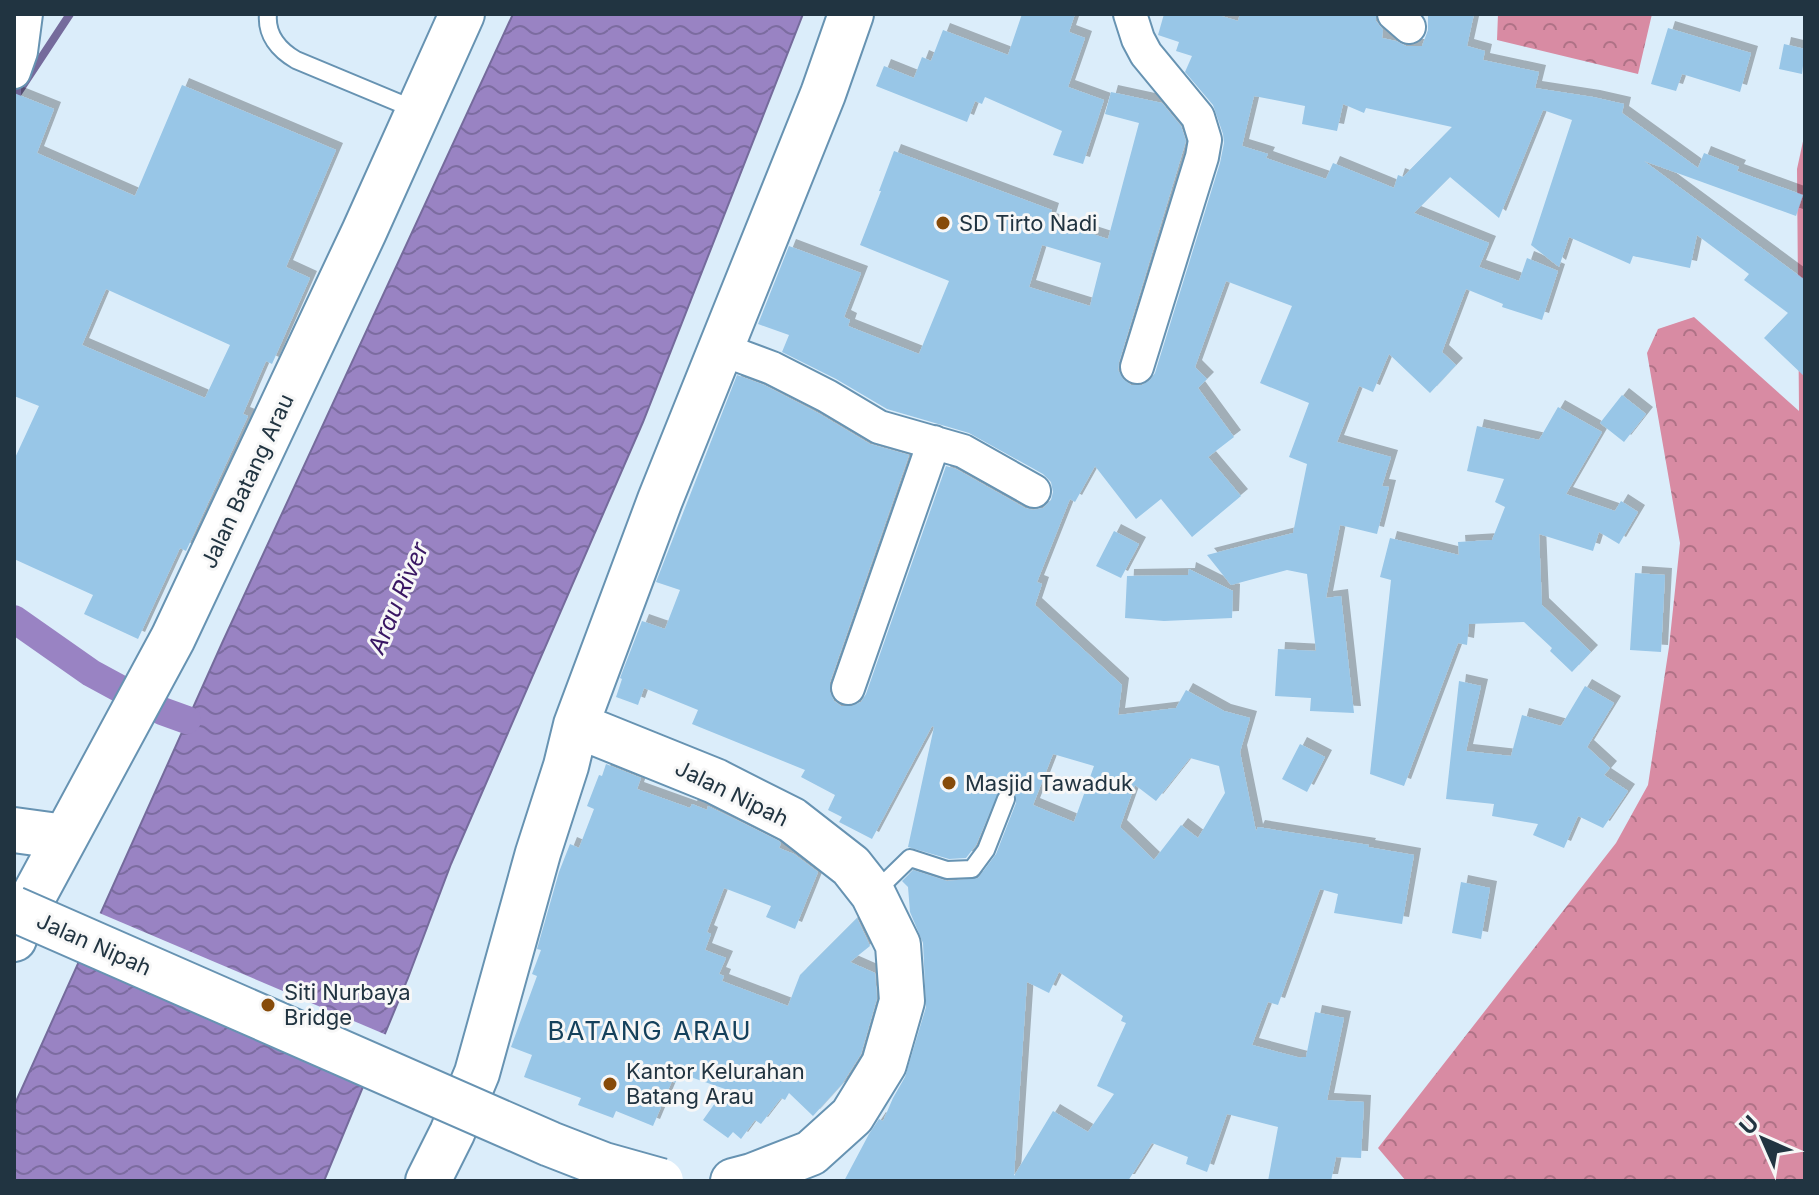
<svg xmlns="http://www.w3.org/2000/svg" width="1819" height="1195" font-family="Inter,sans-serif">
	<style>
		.forest { fill: url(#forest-crowns) }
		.water { fill: url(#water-waves); stroke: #756b9c; stroke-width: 2 }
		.pier { fill: #dbedfa }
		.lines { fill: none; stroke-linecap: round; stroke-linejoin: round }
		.stream { stroke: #756b9c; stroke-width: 8 }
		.canal { stroke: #9983c3; stroke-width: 28 }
		.building { fill: #98c6e7; fill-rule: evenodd; filter: url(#shadow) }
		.lane-casing { stroke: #6793b2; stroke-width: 20 }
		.street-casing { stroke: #6793b2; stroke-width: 36 }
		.secondary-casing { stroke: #6793b2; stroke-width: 48 }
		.lane { stroke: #fff; stroke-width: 16 }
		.street { stroke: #fff; stroke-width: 32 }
		.secondary { stroke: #fff; stroke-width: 44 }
		.secondary-bridge-casing { stroke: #6793b2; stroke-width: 48; stroke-linecap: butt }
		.secondary-bridge { stroke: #fff; stroke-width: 44 }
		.poi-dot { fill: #874b09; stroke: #f7f7f7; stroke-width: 3 }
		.labels { text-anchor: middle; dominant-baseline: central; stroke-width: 6; stroke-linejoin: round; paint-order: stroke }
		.poi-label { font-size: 22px; fill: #213441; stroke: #f7f7f7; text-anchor: start }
		.street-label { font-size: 22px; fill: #213441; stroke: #f7f7f7 }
		.water-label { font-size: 24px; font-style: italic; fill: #391663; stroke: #f7f7f7 }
		.quarter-label { font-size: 26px; letter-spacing: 2px; fill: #15415c; stroke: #f7f7f7 }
	</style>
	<defs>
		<pattern id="forest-crowns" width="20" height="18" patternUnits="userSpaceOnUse" patternTransform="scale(2)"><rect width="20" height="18" fill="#d88ba3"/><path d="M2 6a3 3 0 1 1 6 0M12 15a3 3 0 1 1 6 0" fill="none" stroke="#af7286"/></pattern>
		<pattern id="water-waves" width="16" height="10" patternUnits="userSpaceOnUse" patternTransform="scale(2)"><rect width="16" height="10" fill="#9983c3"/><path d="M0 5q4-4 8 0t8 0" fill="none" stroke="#7c6ca0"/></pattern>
		<filter id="shadow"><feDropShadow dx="7" dy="-7" stdDeviation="0" flood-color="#0004"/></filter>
	</defs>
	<rect width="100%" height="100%" fill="#dbedfa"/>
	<path class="forest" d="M1498,14H1652L1638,74L1497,40Z
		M1805,132V1181H1406L1378,1148L1616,843L1648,785L1669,647L1680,543L1647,353L1658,329L1694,317L1799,411L1797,169Z"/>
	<path class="water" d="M513,14H803L643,422L451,864L408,978L324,1181H14V1106L223,641Z"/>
	<path class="pier" d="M97,912L389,1036L372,1077L80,949Z"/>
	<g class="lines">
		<path class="stream" d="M14,99L70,14"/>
		<path class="canal" d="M14,619L91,673L126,692
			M162,711L187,720"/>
	</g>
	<path class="building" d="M1022,14H1075L1069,32L1085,38L1068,87L1104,100L1083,164L1053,155L1062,131L985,97L982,104L975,101L967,122L876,86L884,66L914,78L922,57L931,61L943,30L1008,55Z
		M1164,14H1215L1238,21L1240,14H1376V21L1383,30L1382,38L1396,41L1406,46H1422L1428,30V14H1474L1467,46L1485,51L1483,60L1539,72L1535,88L1593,97L1624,104L1622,113L1698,168L1704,153L1739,167L1737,171L1803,195L1796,216L1644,161L1805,280V377L1764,338L1788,313L1744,280L1749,274L1697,235L1690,268L1633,256L1630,264L1569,237L1559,267L1531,245L1572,120L1543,110L1499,218L1450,177L1414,213L1489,243L1479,267L1519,281L1527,258L1558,271L1542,320L1502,307L1503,304L1466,289L1442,352L1456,365L1430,393L1389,354L1373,392L1359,386L1337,442L1391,457L1382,486L1389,487L1377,534L1340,525L1326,598L1341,596L1354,713L1310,711L1311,698L1275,696L1278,649L1316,651L1307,574L1287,570L1231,585L1207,555L1293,533L1307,464L1289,457L1309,403L1260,383L1292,306L1226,281L1195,367L1207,379L1198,388L1234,437L1208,457L1241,496L1192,537L1161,499L1136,519L1095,466L1075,502L1070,499L1037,582L1042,584L1035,605L1122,685L1118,715L1176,708L1186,690L1224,711L1250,718L1240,752L1256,831L1258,827L1369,845L1368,847L1414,855L1402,924L1334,913L1338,894L1320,889L1278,1005L1268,1002L1252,1045L1301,1058L1302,1057H1306L1315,1012L1344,1018L1327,1100L1364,1102L1361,1158L1336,1157L1331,1181H1268L1278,1127L1227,1114L1207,1172L1186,1164L1188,1157L1152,1143L1128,1181H844L869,1134L879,1119L883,1121L893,1098L905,1077L926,1007L923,943L910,912L908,887L902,881L913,870L947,881L978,878L996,854L1016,803L1015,793L1011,789L1005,788L999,791L976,845L966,858L949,859L908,847L934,727L932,726L872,839L839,822L842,817L828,810L835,795L801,777L805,770L692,724L698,710L644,688L638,705L616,697L622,679L620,678L642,621L665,629L680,590L656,582L737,375L764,385L818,413L870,444L909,455L830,682V692L834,701L841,706H852L861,702L866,694L946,466L956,469L1025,508L1033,510L1043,508L1051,500L1053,492L1051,482L1043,474L969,433L887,409L836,379L782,352L789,335L758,324L789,246L861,273L844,317L850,320L848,326L919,354L949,281L860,245L881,191H879L894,151L1052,210L1049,220L1108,239L1139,123L1105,114L1111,92L1162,103L1181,126L1186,141L1119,362L1118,370L1123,379L1131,385H1142L1150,380L1155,373L1220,163L1224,143L1223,134L1213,105L1185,72L1192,56L1176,51L1179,42L1158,35ZM1254,96L1305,106L1302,124L1337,131L1343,104L1364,113L1366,108L1452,127L1403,177L1398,175L1394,188L1333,163L1326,179L1266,158L1268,154L1242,146ZM1042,245L1101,263L1090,306L1029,287ZM1053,754L1094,766L1074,822L1033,805ZM1190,758L1219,766L1225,793L1198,838L1181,825L1154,860L1120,827L1135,785L1156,801ZM1059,972L1123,1016L1121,1021L1126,1023L1097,1086L1114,1094L1088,1132L1053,1111L1014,1176L1027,982L1049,993Z
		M1668,28L1751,53L1740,92L1682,74L1676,91L1651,84Z
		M1784,44L1805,49L1802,74L1779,69Z
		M182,85L336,150L286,267L310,278L272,364L266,361L243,414L248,416L186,551L180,548L138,639L84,614L93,595L14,559V460L39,406L14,396V93L54,109L37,153L135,196ZM106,289L230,345L205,398L82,345Z
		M1622,395L1646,414L1624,442L1600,423Z
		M1558,407L1602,432L1566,494L1615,511L1621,501L1638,512L1619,544L1599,532L1593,551L1539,534L1542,605L1591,652L1572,672L1550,651L1552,648L1524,622L1469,624L1467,645L1458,643L1404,786L1370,774L1391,580L1380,577L1390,538L1459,555L1458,542L1492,540L1505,507L1495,502L1504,479L1467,471L1477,426L1539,440Z
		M1114,531L1139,544L1121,578L1096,566Z
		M1189,569L1233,591L1232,618L1164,621L1125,618L1127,576L1188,575Z
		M1635,573L1665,575L1661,652L1630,650Z
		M1459,681L1481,686L1466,751L1511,756L1522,715L1561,726L1585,686L1614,703L1587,747L1610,768L1604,775L1628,791L1603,828L1578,816L1564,848L1533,835L1538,824L1492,816L1494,804L1446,799Z
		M1300,744L1325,757L1307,792L1282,779Z
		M606,764L641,778L637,789L690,808L692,804L707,810L708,806L779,841L781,843L779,848L794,854L818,872L795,929L766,917L771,906L724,888L707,932L711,934L705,950L726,958L719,974L724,976L722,981L788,1006L800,975L857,918L870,946L850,962L875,973L877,998L861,1054L842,1084L813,1116L789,1093L785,1100L781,1098L761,1124L755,1120L741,1139L733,1132L728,1138L703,1120L725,1089L679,1073L675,1083L672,1081L653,1126L616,1111L613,1118L578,1105L581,1098L524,1077L532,1055L511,1047L537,976L532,974L541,950L537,949L559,872L570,844L579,848L594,809L587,806L599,775L602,776Z
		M1461,882L1490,888L1481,939L1452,933Z"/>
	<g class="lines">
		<defs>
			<path id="lane" d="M268,14C266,35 279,50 296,60L416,110
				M874,893L910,858L947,870L972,869L986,850L1006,799"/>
			<path id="street" d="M1130,14L1138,39L1146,54L1198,117L1205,140L1202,157L1137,367
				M1394,14L1409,27
				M14,72L21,52L26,14
				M721,349L772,368L827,396L879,427L963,451L1034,491
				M848,688L934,442"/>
			<path id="secondary" d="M576,725L715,781L792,820L851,866L873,894L898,945L902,1001L884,1064L852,1116L811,1153L752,1176L733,1181
				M14,830L65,837
				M14,939L19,923L173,638L364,232L462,14
				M428,1181L452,1133L477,1073L538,853L566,766L576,725L660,500L823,94L851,14"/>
		</defs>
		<use href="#lane" class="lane-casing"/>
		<use href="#street" class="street-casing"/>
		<use href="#secondary" class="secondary-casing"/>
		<use href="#lane" class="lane"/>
		<use href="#street" class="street"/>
		<use href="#secondary" class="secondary"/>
		<defs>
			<path id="secondary-bridge" d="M14,909L550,1144L604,1165L661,1181"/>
		</defs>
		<use href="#secondary-bridge" class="secondary-bridge-casing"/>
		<use href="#secondary-bridge" class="secondary-bridge"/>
	</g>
	<g class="poi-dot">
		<circle cx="943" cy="223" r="8"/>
		<circle cx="949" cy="783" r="8"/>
		<circle cx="268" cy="1005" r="8"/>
		<circle cx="610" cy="1084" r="8"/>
	</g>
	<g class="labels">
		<g class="poi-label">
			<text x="959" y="223">SD Tirto Nadi</text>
			<text x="965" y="783">Masjid Tawaduk</text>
			<text x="284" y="992">Siti Nurbaya<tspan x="284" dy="25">Bridge</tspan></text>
			<text x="626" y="1071">Kantor Kelurahan<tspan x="626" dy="25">Batang Arau</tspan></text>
		</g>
		<g class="street-label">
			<text transform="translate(247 481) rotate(-65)">Jalan Batang Arau</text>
			<text transform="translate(732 793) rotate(26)">Jalan Nipah</text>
			<text transform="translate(94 944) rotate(24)">Jalan Nipah</text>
		</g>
		<g class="water-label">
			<text transform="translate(398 598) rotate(-67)">Arau River</text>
		</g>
		<g class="quarter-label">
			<text x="650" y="1030">BATANG ARAU</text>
		</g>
	</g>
	<rect width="1819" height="1195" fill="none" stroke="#213441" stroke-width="32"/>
	<g transform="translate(1763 1139) rotate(315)" stroke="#f7f7f7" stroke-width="6" paint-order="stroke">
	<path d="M0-6L14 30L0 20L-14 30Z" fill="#213441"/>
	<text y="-12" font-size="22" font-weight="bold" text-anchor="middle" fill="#213441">U</text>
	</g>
</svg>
